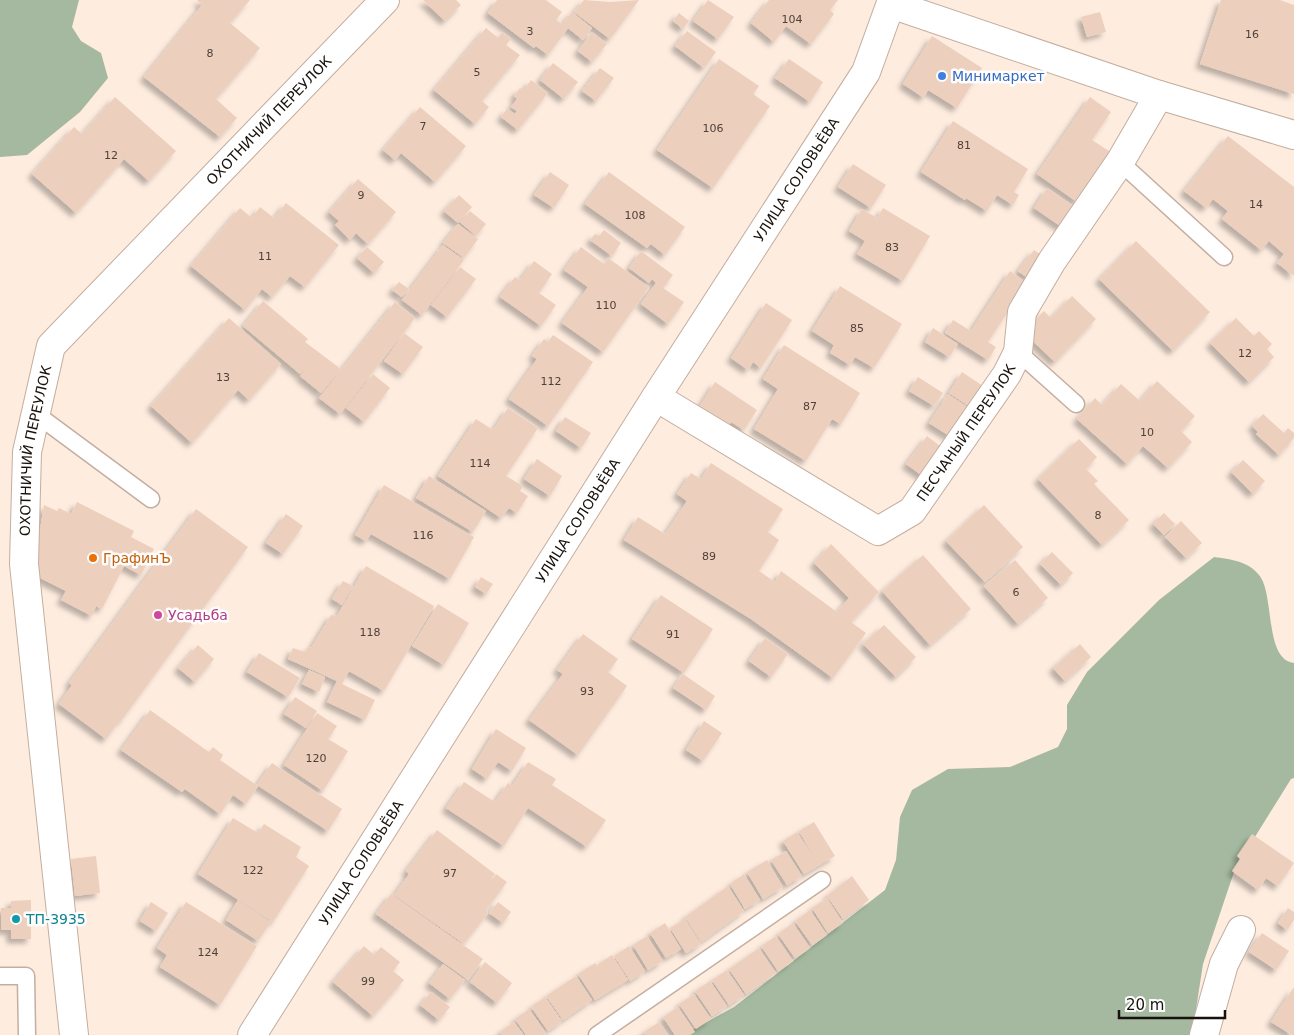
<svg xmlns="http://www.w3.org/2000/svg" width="1294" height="1035" font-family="'DejaVu Sans',sans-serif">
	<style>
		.forest { fill: #a5b9a0 }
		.building { fill: #edcfbd; filter: url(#shadow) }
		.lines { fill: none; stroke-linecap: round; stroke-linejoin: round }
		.service-casing { stroke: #c3ae9f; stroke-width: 19 }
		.minor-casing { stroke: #c3ae9f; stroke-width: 30 }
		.service { stroke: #fff; stroke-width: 16 }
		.minor { stroke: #fff; stroke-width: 28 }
		.shop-dot { fill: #3f7fe0; stroke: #fdfdfd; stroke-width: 2 }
		.food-dot { fill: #e8710a; stroke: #fdfdfd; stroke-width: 2 }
		.hotel-dot { fill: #d1479c; stroke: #fdfdfd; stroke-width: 2 }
		.culture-dot { fill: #0f9aa8; stroke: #fdfdfd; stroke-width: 2 }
		.labels { text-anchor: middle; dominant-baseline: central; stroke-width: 5; stroke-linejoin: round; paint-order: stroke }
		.number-label { font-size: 11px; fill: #4e4138 }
		.shop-label { font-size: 14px; fill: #366cbe; stroke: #fdfdfd; text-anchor: start }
		.street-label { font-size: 14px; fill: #19120c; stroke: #fdfdfd }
		.food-label { font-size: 14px; fill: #c56008; stroke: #fdfdfd; text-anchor: start }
		.hotel-label { font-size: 14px; fill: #b23c85; stroke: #fdfdfd; text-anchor: start }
		.culture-label { font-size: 14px; fill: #0d838f; stroke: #fdfdfd; text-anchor: start }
	</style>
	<defs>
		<filter id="shadow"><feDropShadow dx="-4.5" dy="4.5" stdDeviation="2.5" flood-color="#0004"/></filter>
	</defs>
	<rect width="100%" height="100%" fill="#feecdf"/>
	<path class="forest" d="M0,0H79L72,27L81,41L101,53L108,78L80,112L27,155L0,157Z
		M1214,557C1230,559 1248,561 1259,575C1275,594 1264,660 1294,663V778L1291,779L1235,869L1203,964L1192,1035H683L734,1007L885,890L896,860L900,817L912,790L948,769L1010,767L1058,747L1067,729V705L1087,672L1159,600Z"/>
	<path class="building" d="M197,0H250L230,23L260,48L216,99L237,118L220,137L144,77L202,5Z
		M423,0H456L461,5L445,21Z
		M497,0H546L562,12L556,20L562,24L572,12L592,28L583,40L568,28L548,55L536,46L534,48L488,13Z
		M584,0L610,2L639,0L610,39L574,12Z
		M708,0L734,17L718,39L693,21Z
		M769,0H838L830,10L834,14L811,44L786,26L774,42L751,23Z
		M1221,0H1280L1294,5V94L1200,64Z
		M1100,12L1106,32L1087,37L1081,17Z
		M679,13L689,21L683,29L673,21Z
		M486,28L498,38L502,32L511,39L506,45L520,55L482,101L489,107L475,124L434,90Z
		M687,31L716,52L704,68L675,46Z
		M592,32L607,44L592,62L578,51Z
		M932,36L982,68L957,108L928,90L924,98L903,84Z
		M719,59L759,86L753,94L770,106L713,188L657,150Z
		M789,59L823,82L810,102L775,78Z
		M553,63L578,82L564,99L540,80Z
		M600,68L614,78L596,101L582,91Z
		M531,80L548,93L518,130L501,117L507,109L515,114L517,111L511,107L517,99L514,96L520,88L523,91Z
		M115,97L176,151L149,181L124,159L76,213L32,174L74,127L82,134Z
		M1090,97L1111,112L1092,140L1112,153L1077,202L1037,174Z
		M420,107L466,146L435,182L401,153L395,160L383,150Z
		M953,121L1028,169L1014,192L1019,195L1013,205L997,195L987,211L966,198L965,200L921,172Z
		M1228,136L1294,187V276L1277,263L1284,254L1269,241L1261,250L1222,219L1228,211L1213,199L1206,208L1184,191Z
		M853,164L886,185L871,208L838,187Z
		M550,172L569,185L554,208L534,195Z
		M609,172L685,227L665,255L651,244L647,248L585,204Z
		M358,179L396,212L368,244L356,233L350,240L335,225L339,221L329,212Z
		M1047,188L1076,208L1063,228L1034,208Z
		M459,195L472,207L458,223L444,211Z
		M286,203L339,245L305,287L290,276L272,297L262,289L245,310L191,266L240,208L252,218L260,207L274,218Z
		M883,208L930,236L903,281L857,254L865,241L849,231L862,209L877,218Z
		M470,211L486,224L476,236L460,222Z
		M458,224L478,239L464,258L443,243Z
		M604,230L621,243L612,256L590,240L595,234L599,236Z
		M1136,241L1210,312L1173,351L1099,279Z
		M443,245L464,260L422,315L402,300Z
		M367,247L384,262L374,273L357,258Z
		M581,247L604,264L608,258L649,287L603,352L562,323L588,287L564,270Z
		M1034,250L1045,257L1029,279L1018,271Z
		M641,251L673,275L663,288L684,302L668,324L641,304L656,283L652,279L649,283L629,268Z
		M534,261L552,274L539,293L556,305L541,326L500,297L515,277L520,280Z
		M460,267L476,279L447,317L431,305Z
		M1010,271L1027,283L988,342L996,347L988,360L945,333L953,320L971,331Z
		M399,282L409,289L402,297L392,290Z
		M840,286L902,324L874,368L855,357L850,365L830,353L834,345L812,331Z
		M1072,296L1096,319L1055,362L1023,332L1044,311L1051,318Z
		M263,301L308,339L305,342L341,369L321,393L300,376L307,367L300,374L243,326Z
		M395,302L415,318L340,414L319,398Z
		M766,303L792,320L761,368L753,362L748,370L731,358Z
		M229,318L281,364L249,400L238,390L192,443L151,406Z
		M1236,318L1254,336L1259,331L1272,344L1267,349L1274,357L1249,382L1210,343Z
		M933,328L958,344L949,357L925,342Z
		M404,333L423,347L403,374L384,361Z
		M553,335L593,362L548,426L509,399L537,359L532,356L544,339L548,342Z
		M784,345L860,393L841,424L832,419L806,461L754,429L778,389L763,379Z
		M962,372L983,386L970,407L949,393Z
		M373,374L390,388L364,422L346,408Z
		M918,377L943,393L934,406L909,391Z
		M1157,381L1195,416L1181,431L1192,442L1168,468L1143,446L1127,464L1077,419L1095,398L1102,405L1121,384L1140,401Z
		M715,382L757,410L744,430L731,422L727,428L698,409Z
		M948,394L969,408L951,437L929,423Z
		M508,408L538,428L506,476L523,486L520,491L528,496L517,513L509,508L501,518L438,476L476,419L493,430Z
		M1263,414L1284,433L1288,428L1294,433V438L1279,455L1256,434L1258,432L1252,426Z
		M565,417L591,433L581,448L556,431Z
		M927,436L944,449L924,477L906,464Z
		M1079,439L1097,457L1086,469L1098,481L1094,484L1129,520L1102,545L1038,479Z
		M537,459L562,476L550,496L524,479Z
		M1243,460L1265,481L1253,494L1231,472Z
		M711,463L783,509L768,532L779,540L759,571L775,582L781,571L837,612L849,598L814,563L831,544L879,592L851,622L866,633L833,678L751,619L624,540L638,517L665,534L687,501L677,494L691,473L701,479Z
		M429,476L486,511L473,532L416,498Z
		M384,485L474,537L450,579L371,534L366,541L355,535Z
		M77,502L134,531L131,537L154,549L141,575L124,566L102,609L96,606L92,616L61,600L66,591L36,576L37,548L44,505L57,511L59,508L71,514Z
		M984,505L1023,547L985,582L946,541Z
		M196,509L248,547L121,721L120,720L106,739L59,704L72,685L69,683Z
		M1164,513L1175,524L1164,535L1153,524Z
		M286,514L303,526L283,554L266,543Z
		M1181,521L1202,543L1186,558L1165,537Z
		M1052,552L1073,573L1061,585L1040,564Z
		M923,555L971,609L930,645L882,591Z
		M1015,560L1048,598L1018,624L984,586Z
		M366,566L434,606L384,691L349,671L342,684L375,700L365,720L327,702L337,681L288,659L293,648L305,652L308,647L311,648L331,615L337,616Z
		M481,577L493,584L486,594L475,587Z
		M343,581L353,586L342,605L332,599Z
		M661,595L713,629L684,673L632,639Z
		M438,604L469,623L444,665L412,646Z
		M884,625L916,657L896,677L863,644Z
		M583,634L618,659L608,672L627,686L578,755L529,720L563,674L557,670Z
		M765,638L788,654L771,677L749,661Z
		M1080,644L1091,657L1065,681L1053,668Z
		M198,645L214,659L195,682L178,668Z
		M259,653L300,678L288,697L247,672Z
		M309,670L325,677L319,692L302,684Z
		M683,674L715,696L706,710L673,688Z
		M295,697L317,711L306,728L284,714Z
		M150,710L209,752L213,747L223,755L220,760L258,786L246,804L233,795L220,814L185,789L182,792L121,750Z
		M317,713L337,726L328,739L348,751L323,791L284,765Z
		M704,721L722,733L703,761L686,750Z
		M496,729L526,748L512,771L498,762L487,779L472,769Z
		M528,762L556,779L552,785L606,820L587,847L528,808L504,846L446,808L464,782L495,802L508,783L512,786Z
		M272,763L342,809L328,831L257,785Z
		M233,818L258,833L264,824L301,847L296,857L309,866L273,922L198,874Z
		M814,822L835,856L804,874L783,841L797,832L813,856L799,831Z
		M437,830L495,874L478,898L496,874L507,882L486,910L488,913L464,944L394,895L409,874L406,871Z
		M1252,834L1294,863L1278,886L1266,878L1258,890L1232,871L1240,859L1237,856Z
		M786,851L802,876L787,885L771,860Z
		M96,856L100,893L75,896L71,859Z
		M767,860L783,887L763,899L747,872Z
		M744,874L760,900L745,909L730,884Z
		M852,876L869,900L843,919L827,896Z
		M728,886L744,911L701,942L685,917Z
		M391,894L483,959L468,980L376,914Z
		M827,898L843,923L828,933L812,908Z
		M31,900V939H11V930H1V908H11V901Z
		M238,900L271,922L258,941L226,920Z
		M151,902L168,913L156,931L140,921Z
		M186,902L257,946L220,1005L160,967L167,955L157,948Z
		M498,902L511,912L503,923L489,913Z
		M1288,908L1294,912V920L1287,930L1278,923Z
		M810,910L827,935L812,945L795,921Z
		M685,919L701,944L686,953L670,928Z
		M665,923L681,949L666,958L650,933Z
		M793,923L810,948L795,958L778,934Z
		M1262,933L1289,951L1276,970L1249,952Z
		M647,936L663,961L648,970L633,945Z
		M776,936L793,961L778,971L761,946Z
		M364,946L374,955L381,947L400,962L393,971L404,980L373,1016L333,982Z
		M629,946L645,971L630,981L614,956Z
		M759,948L776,973L746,994L729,969Z
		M612,955L628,980L595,1000L578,974L595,963L605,978L597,965Z
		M485,962L512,983L497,1003L470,982Z
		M443,964L465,980L450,999L429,983Z
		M727,970L744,995L729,1005L712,980Z
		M576,976L592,1000L563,1020L546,996Z
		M710,981L727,1006L712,1016L695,991Z
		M1294,987V1035H1292L1271,1022Z
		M431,992L450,1007L439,1020L420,1005Z
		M694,994L711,1019L696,1029L679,1004Z
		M545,997L562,1021L548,1031L531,1007Z
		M678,1007L695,1032L690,1035H675L663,1017Z
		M529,1009L546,1033L543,1035H526L515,1019Z
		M514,1022L524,1035H502L500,1032Z
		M659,1022L668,1035H646L644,1032Z"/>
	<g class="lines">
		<defs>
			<path id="service" d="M1120,162L1224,257
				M1018,352L1076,404
				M36,414L151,499
				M0,976H26L27,1035
				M597,1035L822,880"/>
			<g id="minor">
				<path d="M891,4L1159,95L1294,135"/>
				<path id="s1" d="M656,397L878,531L912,511L1007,374L1018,352L1022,312L1052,261L1120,162L1159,95"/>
				<path id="s2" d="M74,1035L24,564L27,452L51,346L385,0"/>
				<path id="s3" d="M252,1035L656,397L866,72L892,0"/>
				<path d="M1204,1035L1224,964L1241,930"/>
			</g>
		</defs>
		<use href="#service" class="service-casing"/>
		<use href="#minor" class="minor-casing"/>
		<use href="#service" class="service"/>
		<use href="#minor" class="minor"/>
	</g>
	<circle class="shop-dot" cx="942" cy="76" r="5"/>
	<circle class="food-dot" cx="93" cy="558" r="5"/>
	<circle class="hotel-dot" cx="158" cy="615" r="5"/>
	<circle class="culture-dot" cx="16" cy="919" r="5"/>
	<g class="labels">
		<g class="number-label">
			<text x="792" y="19">104</text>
			<text x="530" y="31">3</text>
			<text x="1252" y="34">16</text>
			<text x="210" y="53">8</text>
			<text x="477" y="72">5</text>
			<text x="423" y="126">7</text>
			<text x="713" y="128">106</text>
			<text x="964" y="145">81</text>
			<text x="111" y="155">12</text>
			<text x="361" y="195">9</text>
			<text x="1256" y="204">14</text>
			<text x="635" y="215">108</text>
			<text x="892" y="247">83</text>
			<text x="265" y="256">11</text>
			<text x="606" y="305">110</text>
			<text x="857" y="328">85</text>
			<text x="1245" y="353">12</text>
			<text x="223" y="377">13</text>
			<text x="551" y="381">112</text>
			<text x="810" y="406">87</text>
			<text x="1147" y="432">10</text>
			<text x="480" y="463">114</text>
			<text x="1098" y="515">8</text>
			<text x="423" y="535">116</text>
			<text x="709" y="556">89</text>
			<text x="1016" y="592">6</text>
			<text x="370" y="632">118</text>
			<text x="673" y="634">91</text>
			<text x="587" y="691">93</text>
			<text x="316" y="758">120</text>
			<text x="253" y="870">122</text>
			<text x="450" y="873">97</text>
			<text x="208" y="952">124</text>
			<text x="368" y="981">99</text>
		</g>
		<g class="shop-label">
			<text x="952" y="76">Минимаркет</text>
		</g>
		<g class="street-label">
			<text stroke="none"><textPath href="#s2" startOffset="1008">ОХОТНИЧИЙ ПЕРЕУЛОК</textPath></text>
			<text stroke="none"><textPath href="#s3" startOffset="1014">УЛИЦА СОЛОВЬЁВА</textPath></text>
			<text stroke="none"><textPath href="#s1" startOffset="394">ПЕСЧАНЫЙ ПЕРЕУЛОК</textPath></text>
			<text stroke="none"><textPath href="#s2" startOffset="588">ОХОТНИЧИЙ ПЕРЕУЛОК</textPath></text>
			<text stroke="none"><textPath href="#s3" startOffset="609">УЛИЦА СОЛОВЬЁВА</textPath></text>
			<text stroke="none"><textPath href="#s3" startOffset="204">УЛИЦА СОЛОВЬЁВА</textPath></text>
		</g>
		<g class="food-label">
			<text x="103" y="558">ГрафинЪ</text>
		</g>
		<g class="hotel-label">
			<text x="168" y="615">Усадьба</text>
		</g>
		<g class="culture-label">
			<text x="26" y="919">ТП-3935</text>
		</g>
	</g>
	<path d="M1119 1010v8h106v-8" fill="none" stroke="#19120c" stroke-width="2.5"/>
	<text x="1126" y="1010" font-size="15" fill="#19120c" stroke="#fdfdfd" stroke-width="4" paint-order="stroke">20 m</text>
</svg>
